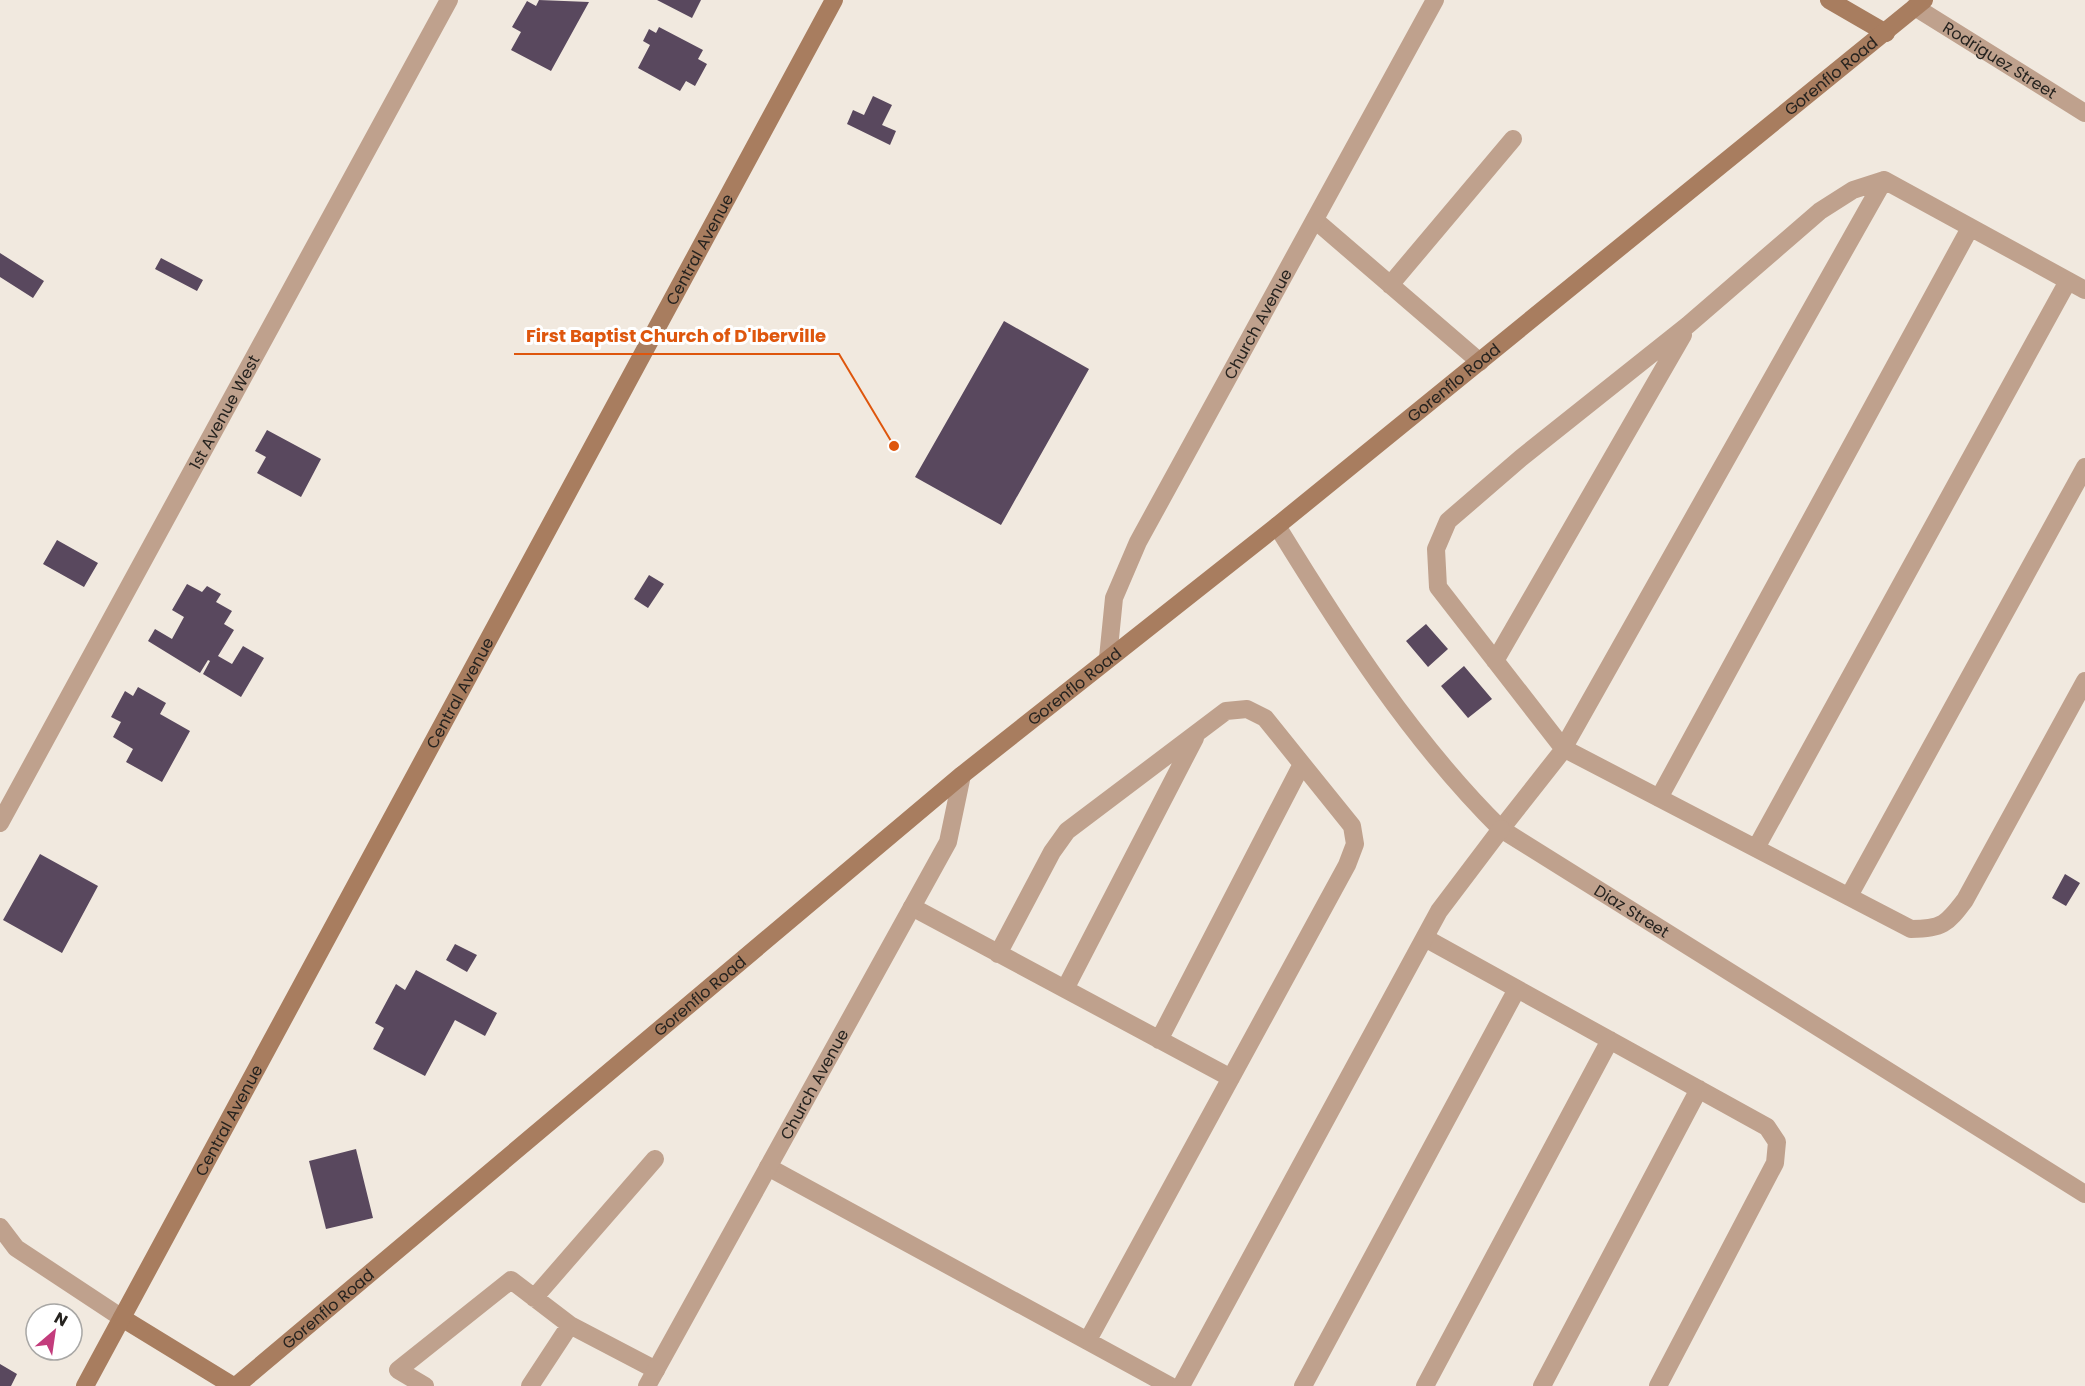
<svg xmlns="http://www.w3.org/2000/svg" width="2085" height="1386" font-family="Poppins,sans-serif">
	<style>
		.building { fill: #59485e }
		.lines { fill: none; stroke-linecap: round; stroke-linejoin: round }
		.lane { stroke: #bfa18d; stroke-width: 18 }
		.street { stroke: #bfa18d; stroke-width: 18 }
		.secondary { stroke: #a87d5f; stroke-width: 18 }
		.labels { text-anchor: middle; dominant-baseline: central; stroke-width: 6; stroke-linejoin: round; paint-order: stroke }
		.street-label { font-size: 16px; fill: #26231f; stroke: #fff }
		.leader { fill: none; stroke: #de560d; stroke-width: 2 }
		.callout-dot { fill: #de560d; stroke: #fff; stroke-width: 2 }
		.callout-label { font-size: 18px; text-anchor: middle; font-weight: bold; fill: #de560d; stroke: #fff; stroke-width: 6; stroke-linejoin: round; paint-order: stroke }
	</style>
	<rect width="100%" height="100%" fill="#f1e9df"/>
	<path class="building" d="M539,0L589,2L551,71L511,50L521,32L512,27L527,1L536,6Z
		M657,0H701L692,18Z
		M659,27L703,50L698,59L707,64L695,86L686,81L680,91L638,68L650,45L643,41L649,29L656,33Z
		M873,96L892,105L882,125L896,131L890,145L847,124L853,110L864,115Z
		M0,253L44,281L33,298L0,277Z
		M161,258L203,280L197,291L155,269Z
		M1004,321L1089,369L1001,525L915,477Z
		M267,430L321,459L301,497L257,473L266,457L255,451Z
		M57,540L98,563L84,587L43,564Z
		M649,575L664,584L648,608L634,599Z
		M187,584L202,592L207,586L221,594L216,602L232,611L224,624L234,630L218,656L232,664L243,646L264,658L241,697L203,674L210,661L208,660L200,673L148,641L155,629L172,639L184,617L172,610Z
		M1426,624L1448,649L1428,667L1406,641Z
		M1464,666L1492,699L1468,718L1441,686Z
		M138,687L166,703L160,714L190,731L162,782L126,762L133,749L113,737L121,722L111,717L125,691L133,696Z
		M40,854L98,886L62,953L3,920Z
		M2065,874L2080,883L2066,906L2052,898Z
		M455,944L477,955L467,972L446,960Z
		M416,970L497,1013L485,1036L455,1020L425,1076L373,1049L384,1028L375,1023L396,984L405,990Z
		M356,1149L373,1218L326,1229L309,1161Z
		M0,1364L17,1374L11,1386H0Z"/>
	<g class="lines">
		<path class="lane" d="M1884,180L1853,190L1820,211L1688,325L1521,458L1448,521L1436,549L1438,587L1563,748L1911,929C1942,929 1947,924 1965,900L2085,681
			M1315,220L1480,362
			M1390,285L1513,139
			M1495,661L1683,335
			M1659,798L1970,228
			M1501,829L1560,754L1884,180L2085,290
			M1756,848L2068,281
			M1849,896L2085,467
			M912,907L1231,1078
			M1425,938L1767,1127L1777,1142L1775,1163L1658,1386
			M998,954L1052,852L1067,831L1226,711L1247,709L1265,718L1352,826L1355,844L1347,865L1088,1340
			M1065,989L1195,738
			M1159,1040L1302,764
			M768,1167L1170,1386
			M534,1298L655,1159
			M425,1386L398,1370L511,1280L570,1325L656,1370
			M530,1386L570,1325
			M1303,1386L1517,989
			M1425,1386L1610,1040
			M1542,1386L1699,1089"/>
		<g class="street">
			<path id="s1" d="M1915,7L2085,113"/>
			<path id="s2" d="M1277,526C1342,632 1412,741 1501,829L2085,1194"/>
			<path id="s3" d="M1108,658L1114,598L1138,542L1435,0"/>
			<path id="s4" d="M0,823L449,0"/>
			<path d="M0,1227L16,1248L122,1318"/>
			<path id="s5" d="M647,1386L948,842L962,775"/>
			<path d="M1181,1386L1439,911L1501,829"/>
		</g>
		<g class="secondary">
			<path d="M1829,0L1886,33"/>
			<path d="M122,1318L233,1386"/>
			<path id="s6" d="M85,1386L834,0"/>
			<path id="s7" d="M236,1386L962,775L1277,526L1924,0"/>
		</g>
	</g>
	<g class="labels">
		<g class="street-label">
			<text stroke="none"><textPath href="#s1" startOffset="100">Rodriguez Street</textPath></text>
			<text stroke="none"><textPath href="#s7" startOffset="2064">Gorenflo Road</textPath></text>
			<text stroke="none"><textPath href="#s6" startOffset="1292">Central Avenue</textPath></text>
			<text stroke="none"><textPath href="#s3" startOffset="370">Church Avenue</textPath></text>
			<text stroke="none"><textPath href="#s7" startOffset="1578">Gorenflo Road</textPath></text>
			<text stroke="none"><textPath href="#s4" startOffset="468">1st Avenue West</textPath></text>
			<text stroke="none"><textPath href="#s7" startOffset="1092">Gorenflo Road</textPath></text>
			<text stroke="none"><textPath href="#s6" startOffset="788">Central Avenue</textPath></text>
			<text stroke="none"><textPath href="#s2" startOffset="532">Diaz Street</textPath></text>
			<text stroke="none"><textPath href="#s7" startOffset="606">Gorenflo Road</textPath></text>
			<text stroke="none"><textPath href="#s5" startOffset="345">Church Avenue</textPath></text>
			<text stroke="none"><textPath href="#s6" startOffset="302">Central Avenue</textPath></text>
			<text stroke="none"><textPath href="#s7" startOffset="120">Gorenflo Road</textPath></text>
		</g>
	</g>
	<path class="leader" d="M894 446L839 354H514"/>
	<circle class="callout-dot" cx="894" cy="446" r="6"/>
	<g class="callout-label">
		<text x="676" y="342">First Baptist Church of D'Iberville</text>
	</g>
	<g transform="translate(54 1332) rotate(29)"><circle r="28" fill="#ffffff" stroke="#a8a7a5" stroke-width="1.5"/>
	<path d="M0-4.5L10 22L0 15L-10 22Z" fill="#c33c7c"/>
	<text y="-9" font-size="16" font-weight="bold" text-anchor="middle" fill="#26231f">N</text>
	</g>
</svg>
